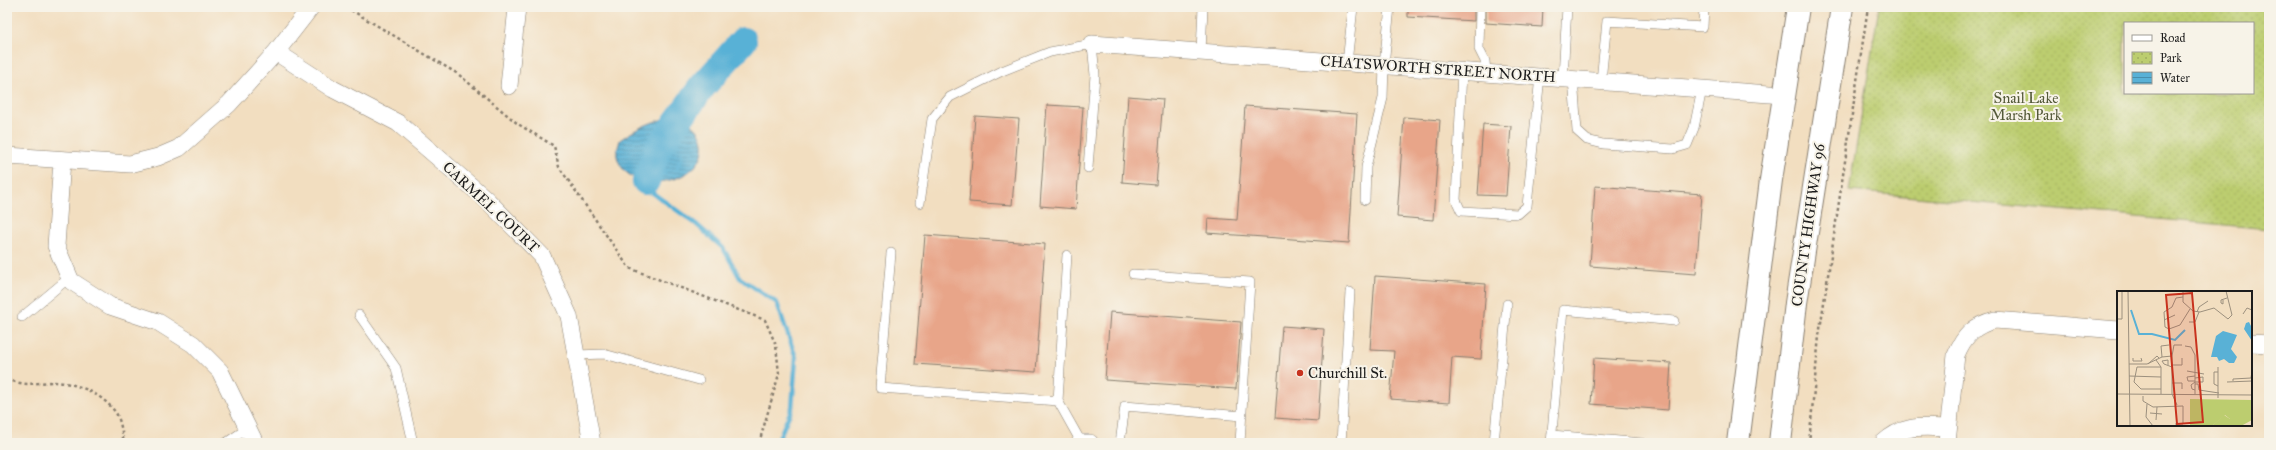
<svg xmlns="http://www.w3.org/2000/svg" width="2276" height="450" font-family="'IM FELL Great Primer',serif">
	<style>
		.park { fill: url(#park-dots); stroke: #6c7446; fill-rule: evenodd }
		.water { fill: url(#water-rules); stroke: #3a6679 }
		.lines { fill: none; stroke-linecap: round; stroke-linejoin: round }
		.stream { stroke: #59b1d6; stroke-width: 4.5 }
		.river { stroke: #59b1d6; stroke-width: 28 }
		.building { fill: #e8a589 }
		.lane-casing { stroke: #877d6e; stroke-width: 10 }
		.street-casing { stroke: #877d6e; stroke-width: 18 }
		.primary-casing { stroke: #877d6e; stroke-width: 24 }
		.path { stroke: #877d6e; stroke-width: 2.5; stroke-dasharray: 3 3; stroke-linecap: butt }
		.lane { stroke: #fff; stroke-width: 9 }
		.street { stroke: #fff; stroke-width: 17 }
		.primary { stroke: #fff; stroke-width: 22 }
		.poi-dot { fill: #c8321e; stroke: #f7f3e8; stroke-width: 1.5 }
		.labels { text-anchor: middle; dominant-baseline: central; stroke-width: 4; stroke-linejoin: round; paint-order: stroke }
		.street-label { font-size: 15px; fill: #1c1c1c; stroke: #f7f3e8 }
		.park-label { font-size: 15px; fill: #545a39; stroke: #f7f3e8 }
		.poi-label { font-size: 15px; fill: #1c1c1c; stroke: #f7f3e8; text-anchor: start }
		.inset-river { fill: none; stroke: #59b1d6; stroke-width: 2 }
		.inset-road { fill: none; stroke: #9c907e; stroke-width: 1 }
		.view { fill: #c8321e; fill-opacity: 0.15; stroke: #c8321e; stroke-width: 2 }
		.inset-edge { fill: none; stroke: #1c1c1c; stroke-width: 2 }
	</style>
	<defs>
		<pattern id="park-dots" width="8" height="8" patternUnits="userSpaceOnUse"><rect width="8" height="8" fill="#bccd6f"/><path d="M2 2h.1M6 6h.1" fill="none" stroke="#a1af60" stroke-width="1.8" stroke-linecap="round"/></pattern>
		<pattern id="water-rules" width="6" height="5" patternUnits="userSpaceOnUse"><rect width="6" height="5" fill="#59b1d6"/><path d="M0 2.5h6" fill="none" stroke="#498fad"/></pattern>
	</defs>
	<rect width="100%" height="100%" fill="#f7f3e8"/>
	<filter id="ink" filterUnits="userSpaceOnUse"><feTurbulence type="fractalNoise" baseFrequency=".025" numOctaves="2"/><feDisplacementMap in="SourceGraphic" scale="8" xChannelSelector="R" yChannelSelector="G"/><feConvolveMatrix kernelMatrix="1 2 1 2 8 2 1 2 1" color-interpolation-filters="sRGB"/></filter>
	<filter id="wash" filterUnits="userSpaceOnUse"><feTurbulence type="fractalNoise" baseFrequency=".012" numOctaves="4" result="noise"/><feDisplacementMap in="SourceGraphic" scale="16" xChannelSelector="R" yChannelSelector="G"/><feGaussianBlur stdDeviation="0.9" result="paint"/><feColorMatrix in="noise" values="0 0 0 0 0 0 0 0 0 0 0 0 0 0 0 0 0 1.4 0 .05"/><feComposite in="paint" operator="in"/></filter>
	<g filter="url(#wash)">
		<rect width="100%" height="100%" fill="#f2dec0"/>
		<path class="park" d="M1879,7H2269V229L1849,191ZM2125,23H2253V93H2125Z"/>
		<path class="water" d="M675,117C681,120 687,122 692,125C698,129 702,136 703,143C708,184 626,199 617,156C616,151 619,145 620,140C637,128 653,120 675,117Z"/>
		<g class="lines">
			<path class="stream" d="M646,181L650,191L696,224L723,248L740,278L777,303L796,358L792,408L777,443"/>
			<path class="river" d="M646,181L658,148L702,87L743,41"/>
		</g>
		<g id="blocks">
			<path class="building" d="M1408,7H1474V21L1408,17Z
				M1486,7H1543L1542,27L1486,23Z
				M1128,96L1163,99L1156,185L1122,182Z
				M1047,105L1083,107L1076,209L1040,206Z
				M1245,106L1357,114L1349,243L1207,233L1208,218L1237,220Z
				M975,116L1019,119L1012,205L969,202Z
				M1404,117L1440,120L1433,220L1397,217Z
				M1483,124L1511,126L1506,196L1478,195Z
				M1595,186L1702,194L1696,274L1590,266Z
				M925,235L1045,244L1036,372L915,364Z
				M1375,276L1486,284L1481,359L1452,357L1449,403L1390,399L1394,351L1370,350Z
				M1110,312L1241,322L1236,389L1105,380Z
				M1282,326L1324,329L1318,421L1275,418Z
				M1594,358L1671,363L1668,410L1591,404Z"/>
		</g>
	</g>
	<g filter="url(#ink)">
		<use href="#blocks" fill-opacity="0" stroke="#877d6e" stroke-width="1"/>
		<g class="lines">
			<defs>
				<path id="lane" d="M1480,7L1479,49L1485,61L1486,73
					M1201,52L1203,7
					M1347,63L1353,7
					M1462,71L1456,200L1461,211L1518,214L1527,206L1540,76
					M1563,78L1567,7
					M1573,79L1577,131L1587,140L1603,144L1673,149L1687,145L1694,128L1702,89
					M1601,81L1607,21L1703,27L1704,7
					M1365,200L1366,167L1383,98L1384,65L1390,7
					M920,203L932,119L950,97L1002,71L1050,52L1092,44L1095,75L1088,168
					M891,253L880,388L1058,401L1081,442
					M1133,274L1250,282L1240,443
					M359,315L396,368L413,443
					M22,317L70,277
					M576,355L604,354L699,380
					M1058,401L1067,255
					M1552,435L1642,443
					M226,443L248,428
					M1120,443L1125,406L1242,416
					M1341,443L1350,292
					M1494,443L1507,304
					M1551,443L1563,310L1674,321"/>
				<path id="street" d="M1092,44L1783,95
					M276,52L333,89L398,123L486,199L542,256L569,316L592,443
					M509,86L517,7
					M7,156L130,164L158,157L179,148L229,104L276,52L311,7
					M62,160L56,246L71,281L110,306L158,322L193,344L220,371L255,443
					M2251,343L2269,344
					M1080,443H1090
					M1883,443C1903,424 1922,427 1947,428
					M1947,443L1956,355C1964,336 1974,325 1995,320L2118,330"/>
				<path id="primary" d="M1738,443L1771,180L1798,7
					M1780,443L1796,303L1842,7"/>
			</defs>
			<use href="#lane" class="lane-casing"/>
			<use href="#street" class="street-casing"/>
			<use href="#primary" class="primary-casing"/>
			<path class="path" d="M346,7L458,74L518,124L554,146L559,167L629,268L765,320L776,345L779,374L759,443
				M7,379C27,387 31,383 52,382C75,382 102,393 116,413C121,421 122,434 124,443
				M1809,443L1819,336L1868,7"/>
			<use href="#lane" class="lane"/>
			<use href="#street" class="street"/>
			<use href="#primary" class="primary"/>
		</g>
	</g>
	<circle class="poi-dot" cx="1300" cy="373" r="4"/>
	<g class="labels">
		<g class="street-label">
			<text transform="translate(1438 69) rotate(4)">CHATSWORTH STREET NORTH</text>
			<text transform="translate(491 207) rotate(43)">CARMEL COURT</text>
			<text transform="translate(1808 225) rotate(-82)">COUNTY HIGHWAY 96</text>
		</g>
		<g class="park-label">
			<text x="2026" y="98">Snail Lake<tspan x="2026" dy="17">Marsh Park</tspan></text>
		</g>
		<g class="poi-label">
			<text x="1308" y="373">Churchill St.</text>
		</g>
	</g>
	<g transform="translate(2117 291)">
		<rect width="135" height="135" fill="#f2dec0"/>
		<path d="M107,124L113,128V135H95Z" fill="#bccd6f"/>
		<path d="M73,108L135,109V129L124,135H113V128L108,124L95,135H73Z" fill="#bccd6f"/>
		<path d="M132,31L135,37V50L127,38L129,32ZM106,40L120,44L114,58L120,66L117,72H112L107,68L102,70L100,66H94L99,45Z" fill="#59b1d6"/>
		<path class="inset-river" d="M14,19L22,43H35L58,49L68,39"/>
		<path class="inset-road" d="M11,0L13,135M66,0V11L76,20L83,21L97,17L111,28L115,24L109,0M66,6L59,7L55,16L47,21L48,36L52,38L63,34L73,18M106,9V13L104,12V9L110,7M80,21L82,16L91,10M126,23L130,17L135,19M0,28H5V0M47,29L58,24M72,31H78L82,21M68,55L74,56L78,64V104M45,66L44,55L52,54M16,67V70H25L24,67M39,69L44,76V103M12,73H30L45,66L55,65M31,73L40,65L42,67M51,74V69L45,70L47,73L55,76M55,74H65V67M44,76H20L17,91L24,98H44M70,80L87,83M101,81H97V93L101,95M12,85L44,86M78,85L70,86L71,90H78M78,87L86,86V91H78M116,90V88L134,87L135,80M78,91L74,94L75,98L78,99M110,91L135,90M55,92H65V98M78,93H81L82,99L102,102M0,103L135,104M26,105V110L36,116L66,115V133H58M101,107V76M30,113L29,126L36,135M60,114L55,103V65L57,54H65M0,120V135M33,122L45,123M39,129L40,116"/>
		<path class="view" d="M75,2L86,131L60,133L49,4Z"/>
		<rect width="135" height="135" class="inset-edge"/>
	</g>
	<rect width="2276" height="450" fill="none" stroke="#f7f3e8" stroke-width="24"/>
	<rect x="2124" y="22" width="130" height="72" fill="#f7f3e8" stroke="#9f9d96"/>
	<rect x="2132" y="35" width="20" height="6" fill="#ffffff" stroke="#9f9d96"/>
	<text x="2160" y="42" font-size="12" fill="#1c1c1c">Road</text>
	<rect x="2132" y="52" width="20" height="12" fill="url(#park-dots)" stroke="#9f9d96"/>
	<text x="2160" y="62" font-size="12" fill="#1c1c1c">Park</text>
	<rect x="2132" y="72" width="20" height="12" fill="url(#water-rules)" stroke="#9f9d96"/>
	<text x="2160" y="82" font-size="12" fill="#1c1c1c">Water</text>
</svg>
